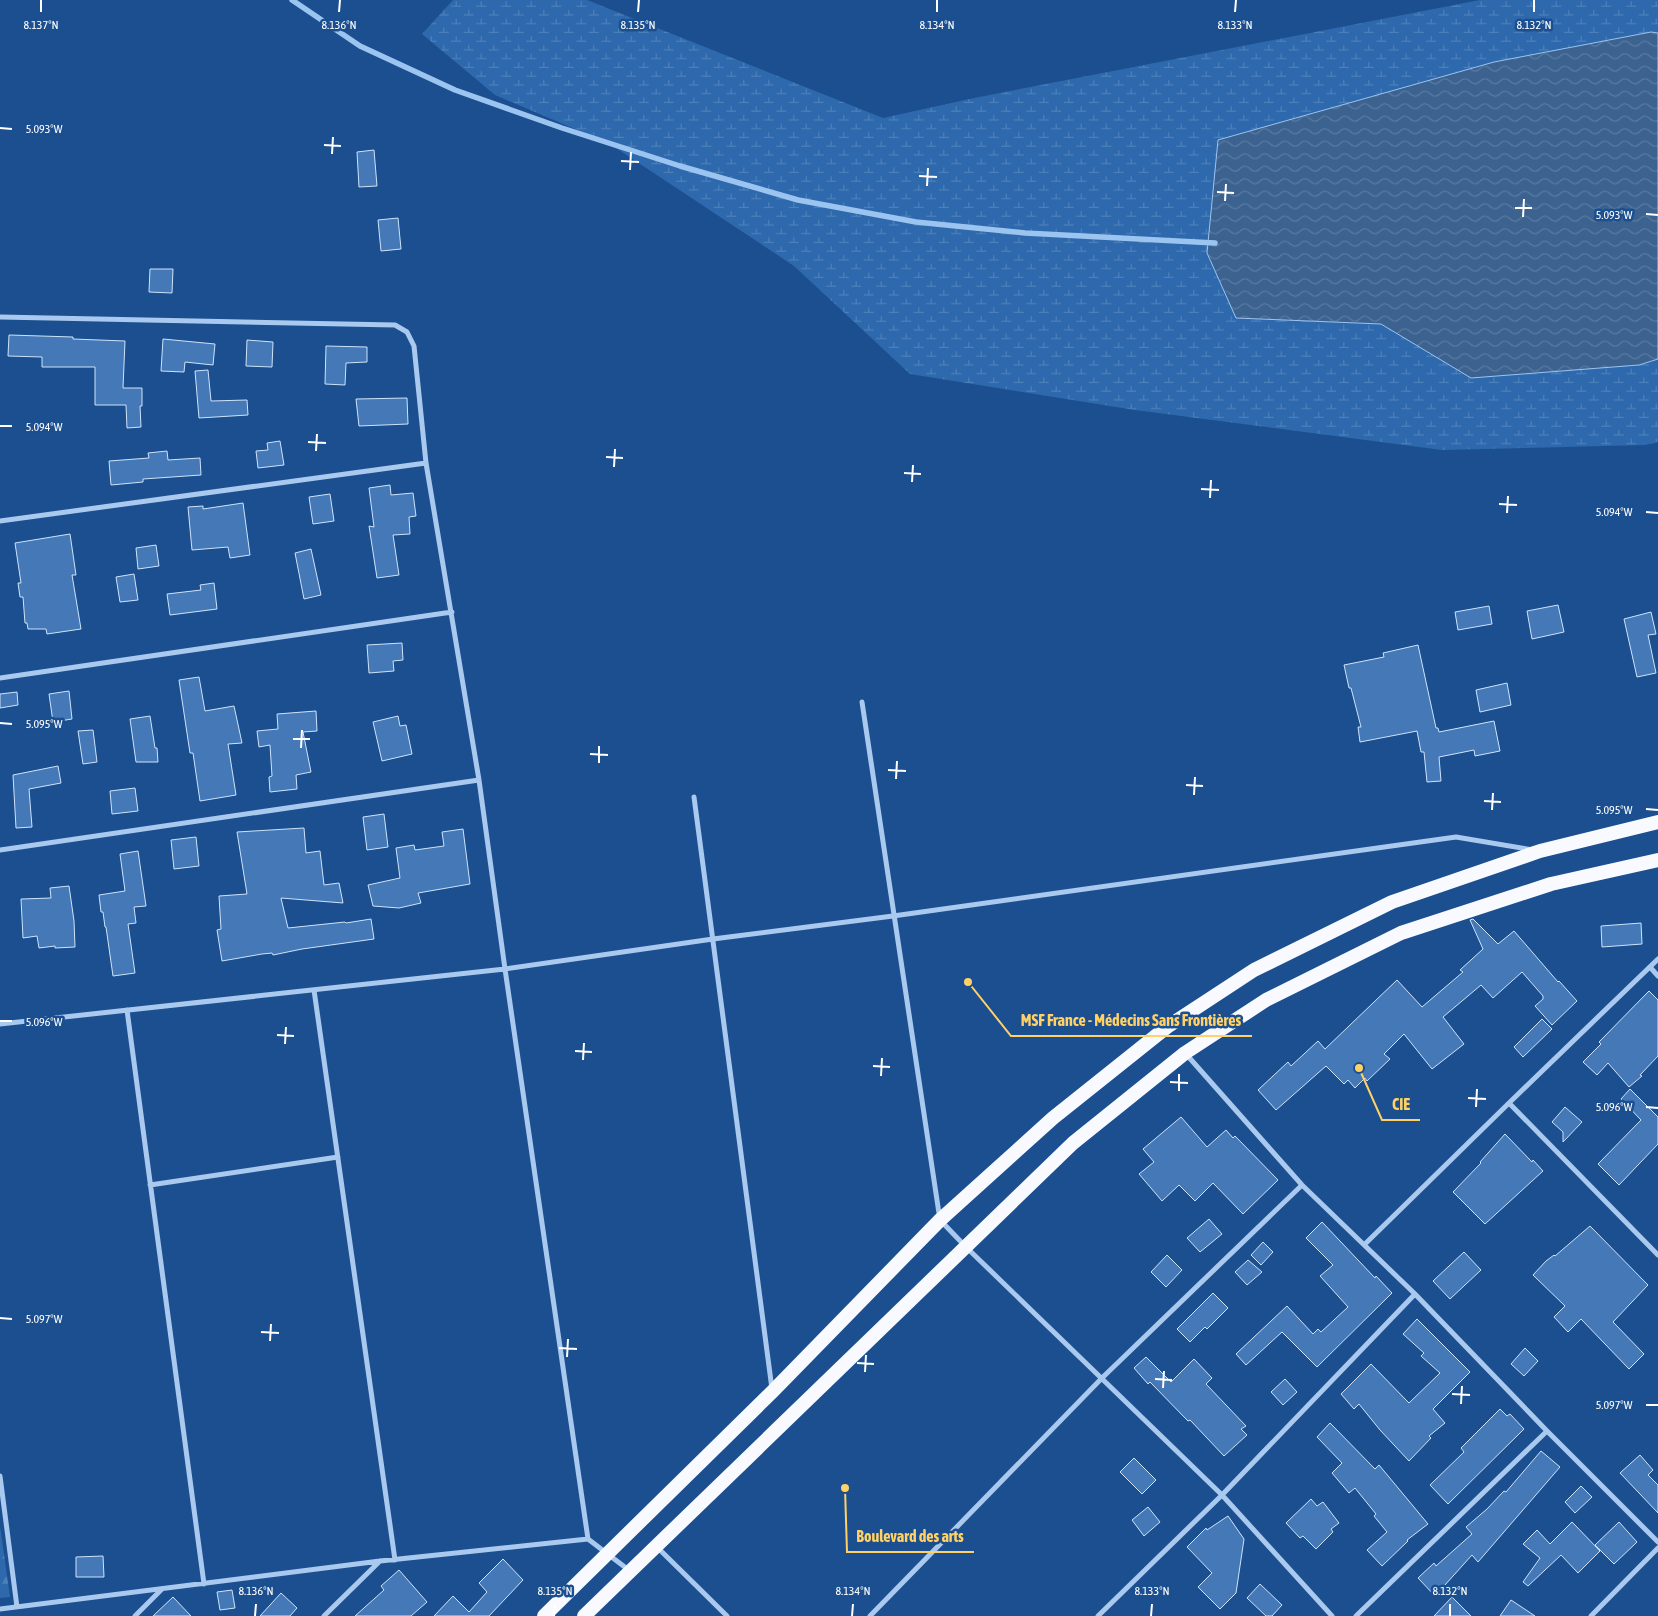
<svg xmlns="http://www.w3.org/2000/svg" width="1658" height="1616" font-family="'Asap Condensed',sans-serif">
	<style>
		.forest { fill: url(#forest-firs) }
		.wetland { fill: url(#wetland-marsh) }
		.water { fill: url(#water-waves); stroke: #9cc4f0 }
		.lines { fill: none; stroke-linecap: round; stroke-linejoin: round }
		.stream { stroke: #9cc4f0; stroke-width: 5.5 }
		.building { fill: #4478b7; stroke: #cfe3fa }
		.minor { stroke: #a9c9ee; stroke-width: 5 }
		.trunk { stroke: #f8faff; stroke-width: 14 }
		.ticks { fill: none; stroke: #fff; stroke-width: 2 }
		.ticks-label { font-size: 12px; text-anchor: middle; fill: #fff; stroke: #1b4f8f; stroke-width: 5; stroke-linejoin: round; paint-order: stroke }
		.leader { fill: none; stroke: #ffd166; stroke-width: 2 }
		.callout-dot { fill: #ffd166; stroke: #1b4f8f; stroke-width: 2 }
		.callout-label { font-size: 16px; text-anchor: middle; font-weight: bold; fill: #ffd166; stroke: #1b4f8f; stroke-width: 5; stroke-linejoin: round; paint-order: stroke }
	</style>
	<defs>
		<pattern id="forest-firs" width="22" height="20" patternUnits="userSpaceOnUse" patternTransform="scale(1.25)"><rect width="22" height="20" fill="#2e69ad"/><path d="M5 1l3.5 6h-7zM16 11l3.5 6h-7z" fill="#4d80b9"/></pattern>
		<pattern id="wetland-marsh" width="20" height="14" patternUnits="userSpaceOnUse" patternTransform="scale(1.25)"><rect width="20" height="14" fill="#2e69ad"/><path d="M1 5h8M5 5V1M11 12h8M15 12V8" fill="none" stroke="#4d80b9"/></pattern>
		<pattern id="water-waves" width="16" height="10" patternUnits="userSpaceOnUse" patternTransform="scale(1.25)"><rect width="16" height="10" fill="#3c6290"/><path d="M0 5q4-4 8 0t8 0" fill="none" stroke="#597aa1"/></pattern>
	</defs>
	<rect width="100%" height="100%" fill="#1b4f8f"/>
	<path class="forest" d="M0,1526L10,1597L0,1598Z"/>
	<path class="wetland" d="M453,0H587L883,118L974,98L1480,0H1658V33L1651,32L1494,62L1218,140L1237,318L1381,324L1471,378L1639,365L1658,359V442L1645,445L1442,450L1135,410L910,374L794,266L610,144L495,95L422,34Z"/>
	<path class="water" d="M1651,32L1658,33V359L1639,365L1471,378L1381,324L1236,318L1207,253L1218,140L1494,62Z"/>
	<g class="lines">
		<path class="stream" d="M292,0L360,46L455,90L562,128L680,166L798,200L916,222L1025,233L1215,243"/>
	</g>
	<path class="building" d="M374,150L377,186L359,187L357,152Z
		M398,218L401,249L381,251L378,220Z
		M150,269H173L172,293L149,292Z
		M9,335L73,337V339L125,341L123,388H142V406H140L141,427L127,428L126,405H95V367H42V357L8,356Z
		M163,339L215,344L213,365L185,362L184,372L161,371Z
		M247,340L273,342L272,367L246,366Z
		M326,346L367,347V362L346,363L345,385L325,384Z
		M208,370L211,401L247,400L248,415L199,418L195,371Z
		M407,398L408,424L359,426L356,399Z
		M280,441L284,465L258,468L256,451L268,450L267,443Z
		M167,451L168,460L200,458L201,475L143,479V482L111,485L109,461L149,458L148,453Z
		M390,485L391,495L413,493L416,516L409,517L410,534L393,535L399,575L377,578L369,526L374,527L369,488Z
		M330,494L334,521L313,524L309,497Z
		M243,503L250,555L230,558L228,547L192,550L188,507L203,506V509Z
		M70,534L76,575H72L81,629L47,634L46,629H28L27,623H25L23,597H20L18,583H21L15,543Z
		M156,545L159,566L138,569L136,548Z
		M311,549L321,595L304,599L295,553Z
		M134,574L138,600L120,602L116,577Z
		M214,583L217,609L170,615L167,594L201,590L200,585Z
		M1558,605L1564,632L1532,639L1527,611Z
		M1489,606L1492,624L1458,630L1455,612Z
		M1651,612L1656,634L1648,635L1656,673L1637,677L1624,619Z
		M402,643L403,660L393,661L394,671L369,673L367,645Z
		M1418,645L1436,728H1438L1439,732L1494,721L1500,751L1475,756L1474,750L1439,757L1441,781L1427,782L1424,752H1421L1417,731L1360,742L1358,727H1361L1351,688H1349L1344,665L1384,657L1383,653Z
		M199,677L205,711L234,706L242,743L228,744L236,795L200,801L193,753H190L179,680Z
		M1507,683L1511,705L1480,712L1476,690Z
		M69,691L72,719L53,722L49,694Z
		M17,692L18,705L0,708V694Z
		M316,711L317,731L303,732L311,772L296,775L297,789L270,792L269,777L272,776L270,745L259,747L257,731L278,729L277,714Z
		M150,716L155,748H157L158,762H136L130,719Z
		M398,716L400,726L406,725L412,754L382,761L373,722Z
		M93,730L97,762L83,764L78,731Z
		M58,766L61,783L29,789L32,827L16,828L13,775Z
		M135,788L138,811L112,814L110,791Z
		M384,814L388,847L367,850L363,817Z
		M304,828L306,853L320,851L324,885L339,883L343,903L281,898L288,928L345,922L346,923L371,919L374,939L302,949L273,955L272,953L262,954L222,961L217,930L221,929L219,896L247,894L237,832Z
		M463,829L470,884L418,893L421,903L399,908L373,906L368,885L400,878L396,848L414,845L415,850L444,846L442,832Z
		M196,837L199,866L174,869L171,840Z
		M138,851L146,906L134,907L136,923L128,924L135,973L113,976L106,927H105L103,912H101L99,895L125,891L120,854Z
		M69,886L74,921L75,947L55,948V946L39,948L37,936L23,938L21,899L51,898L50,888Z
		M1473,919L1498,944L1514,931L1558,982L1559,981L1577,1001L1552,1025L1535,1006L1543,999V996L1522,972L1493,998L1481,985L1443,1017L1464,1044L1432,1069L1404,1034L1384,1054L1390,1059L1367,1081L1365,1078L1355,1088L1348,1080L1344,1084L1326,1066L1276,1110L1258,1090L1288,1062L1291,1066L1318,1041L1325,1049L1397,980L1422,1007L1463,972L1460,970L1483,949L1470,920Z
		M1641,923L1642,944L1602,947L1601,926Z
		M1649,991L1658,1000V1056L1640,1075L1642,1076L1629,1087L1608,1063L1597,1075L1583,1062L1601,1044L1599,1042Z
		M1542,1019L1552,1029L1523,1057L1514,1047Z
		M1630,1089L1658,1117V1144L1619,1185L1598,1164L1641,1120L1621,1099Z
		M1565,1107L1582,1122L1563,1142V1132L1552,1122Z
		M1181,1117L1207,1147L1226,1130L1233,1138L1235,1136L1278,1180L1243,1214L1213,1183L1195,1201L1179,1185L1162,1201L1139,1174L1154,1162L1143,1149Z
		M1505,1134L1532,1162L1533,1160L1543,1171L1485,1224L1453,1192L1481,1163L1480,1162Z
		M1209,1219L1222,1234L1200,1252L1187,1238Z
		M1322,1222L1375,1278L1376,1276L1392,1293L1317,1367L1282,1332L1246,1365L1236,1354L1287,1306L1313,1334L1318,1329L1321,1332L1348,1307L1320,1276L1333,1265L1306,1238Z
		M1590,1226L1648,1285L1613,1322L1644,1354L1629,1369L1581,1319L1568,1332L1554,1317L1565,1306L1533,1275L1546,1261L1554,1255L1555,1256Z
		M1263,1242L1273,1252L1261,1265L1251,1255Z
		M1464,1252L1481,1270L1450,1299L1433,1281Z
		M1167,1255L1182,1270L1166,1287L1151,1272Z
		M1248,1260L1262,1272L1247,1285L1235,1272Z
		M1213,1293L1228,1308L1207,1329L1205,1327L1190,1342L1177,1329Z
		M1417,1319L1470,1372L1433,1409L1445,1423L1429,1436L1431,1438L1409,1461L1380,1430L1359,1404L1354,1409L1341,1394L1371,1364L1409,1403L1440,1373L1421,1356L1424,1353L1403,1334Z
		M1525,1348L1538,1361L1524,1376L1511,1364Z
		M1146,1357L1171,1382L1194,1359L1212,1378L1206,1384L1246,1426L1241,1429L1247,1435L1224,1456L1190,1420L1188,1421L1150,1382L1148,1384L1134,1368Z
		M1285,1379L1297,1392L1283,1405L1271,1392Z
		M1500,1409L1507,1416L1510,1414L1524,1429L1448,1504L1430,1485L1464,1452L1461,1448Z
		M1330,1423L1375,1469L1379,1465L1428,1524L1407,1540L1408,1541L1382,1566L1367,1550L1387,1532L1374,1516L1376,1514L1355,1488L1349,1493L1332,1473L1342,1463L1317,1437Z
		M1541,1451L1560,1467L1478,1562L1472,1555L1435,1596L1418,1578L1434,1563L1436,1566L1472,1534L1466,1527L1487,1509L1504,1491L1506,1492Z
		M1640,1455L1653,1470L1648,1475L1658,1485V1513L1620,1473Z
		M1134,1458L1156,1480L1142,1494L1120,1472Z
		M1581,1486L1592,1497L1575,1513L1565,1502Z
		M1311,1499L1317,1506L1323,1502L1339,1523L1331,1529L1333,1532L1316,1549L1303,1536L1300,1538L1286,1523Z
		M1148,1507L1160,1522L1144,1536L1132,1520Z
		M1228,1516L1244,1539L1236,1593L1220,1609L1198,1587L1212,1573L1187,1547L1206,1528L1207,1530Z
		M1572,1522L1600,1551L1578,1573L1561,1555L1528,1586L1523,1582L1540,1558L1523,1544L1537,1530L1550,1544Z
		M1619,1522L1637,1542L1614,1564L1595,1545Z
		M103,1556L104,1577H76V1557Z
		M503,1559L523,1580L489,1616H434L453,1596L469,1612L487,1592L479,1583Z
		M399,1570L427,1602L411,1616H355L384,1590L381,1586Z
		M1260,1584L1282,1605L1272,1616H1266L1247,1598Z
		M232,1590L235,1608L220,1610L217,1592Z
		M281,1593L297,1608L290,1616H260Z
		M173,1597L191,1616H153Z
		M1452,1597L1471,1616H1434Z
		M1511,1600L1535,1616H1500Z"/>
	<g class="lines">
		<path class="minor" d="M0,317L395,325L407,332L414,346L426,463L479,780L505,969L588,1539
			M0,521L426,463
			M0,678L452,612
			M862,702L940,1220L966,1247L1222,1495L1332,1616
			M694,797L772,1389
			M0,850L479,780
			M1650,967L1658,976
			M314,990L395,1560
			M127,1010L204,1584
			M0,1024L505,969L713,939L893,916L1456,837L1533,850
			M1186,1054L1302,1185L1415,1294L1547,1431L1658,1542
			M1509,1103L1658,1255
			M150,1185L338,1157
			M1365,1244L1509,1103L1658,959
			M0,1476L17,1607
			M658,1548L727,1616
			M0,1609L380,1561L588,1539L630,1571
			M135,1616L162,1589
			M324,1616L380,1561
			M870,1616L1102,1378L1302,1185
			M1098,1616L1222,1495L1415,1294
			M1356,1616L1547,1431
			M1591,1616L1658,1548"/>
		<path class="trunk" d="M544,1616L773,1391L940,1220L1053,1118L1167,1027L1254,970L1392,902L1540,851L1658,822
			M584,1616L1073,1143L1185,1053L1266,1000L1401,933L1551,884L1658,860"/>
	</g>
	<path class="ticks" d="M41,12V0M339,12L340,0M638,12L639,0M937,12V0M1235,12L1236,0M1534,12V0M0,128L12,129M324,145L341,146M332,154L333,137M621,161L639,162M630,170L631,152M919,176L937,177M927,186L928,168M1217,192L1234,193M1225,201L1226,184M1515,208H1532M1646,214L1658,215M1523,217L1524,199M0,426H12M308,442L326,443M316,451L317,434M606,457L623,458M614,467L615,449M904,473L921,474M912,482L913,465M1201,489L1219,490M1210,498L1211,480M1499,504L1517,505M1646,512L1658,513M1507,513L1508,496M0,723L12,724M293,739H310M301,748L302,730M590,754L608,755M599,763V746M888,770L906,771M896,779L897,761M1186,785L1203,786M1194,795L1195,777M1484,801L1501,802M1646,809L1658,810M1492,810L1493,793M0,1021H12M277,1035L294,1036M285,1044L286,1027M575,1051L592,1052M583,1060L584,1043M873,1066L890,1067M881,1076L882,1058M1170,1082L1188,1083M1179,1091V1074M1468,1098L1486,1099M1476,1107L1477,1089M1646,1107L1658,1108M0,1318L12,1319M261,1332L279,1333M270,1341L271,1324M559,1348L577,1349M567,1357L568,1339M857,1363L874,1364M865,1372L866,1355M1155,1379L1172,1380M1163,1388L1164,1371M1452,1394L1470,1395M1461,1404L1462,1386M1646,1405H1658M255,1616L256,1604M554,1616L555,1604M852,1616L853,1604M1151,1616L1152,1604M1450,1616V1604"/>
	<g class="ticks-label">
		<text x="41" y="29">8.137°N</text>
		<text x="339" y="29">8.136°N</text>
		<text x="638" y="29">8.135°N</text>
		<text x="937" y="29">8.134°N</text>
		<text x="1235" y="29">8.133°N</text>
		<text x="1534" y="29">8.132°N</text>
		<text x="44" y="133">5.093°W</text>
		<text x="1614" y="219">5.093°W</text>
		<text x="44" y="431">5.094°W</text>
		<text x="1614" y="516">5.094°W</text>
		<text x="44" y="728">5.095°W</text>
		<text x="1614" y="814">5.095°W</text>
		<text x="44" y="1026">5.096°W</text>
		<text x="1614" y="1111">5.096°W</text>
		<text x="44" y="1323">5.097°W</text>
		<text x="1614" y="1409">5.097°W</text>
		<text x="256" y="1595">8.136°N</text>
		<text x="555" y="1595">8.135°N</text>
		<text x="853" y="1595">8.134°N</text>
		<text x="1152" y="1595">8.133°N</text>
		<text x="1450" y="1595">8.132°N</text>
	</g>
	<path class="leader" d="M968 982L1011 1036H1252M1359 1068L1382 1120H1420M845 1488L847 1552H974"/>
	<g class="callout-dot">
		<circle cx="968" cy="982" r="5"/>
		<circle cx="1359" cy="1068" r="5"/>
		<circle cx="845" cy="1488" r="5"/>
	</g>
	<g class="callout-label">
		<text x="1131" y="1026">MSF France - Médecins Sans Frontières</text>
		<text x="1401" y="1110">CIE</text>
		<text x="910" y="1542">Boulevard des arts</text>
	</g>
</svg>
